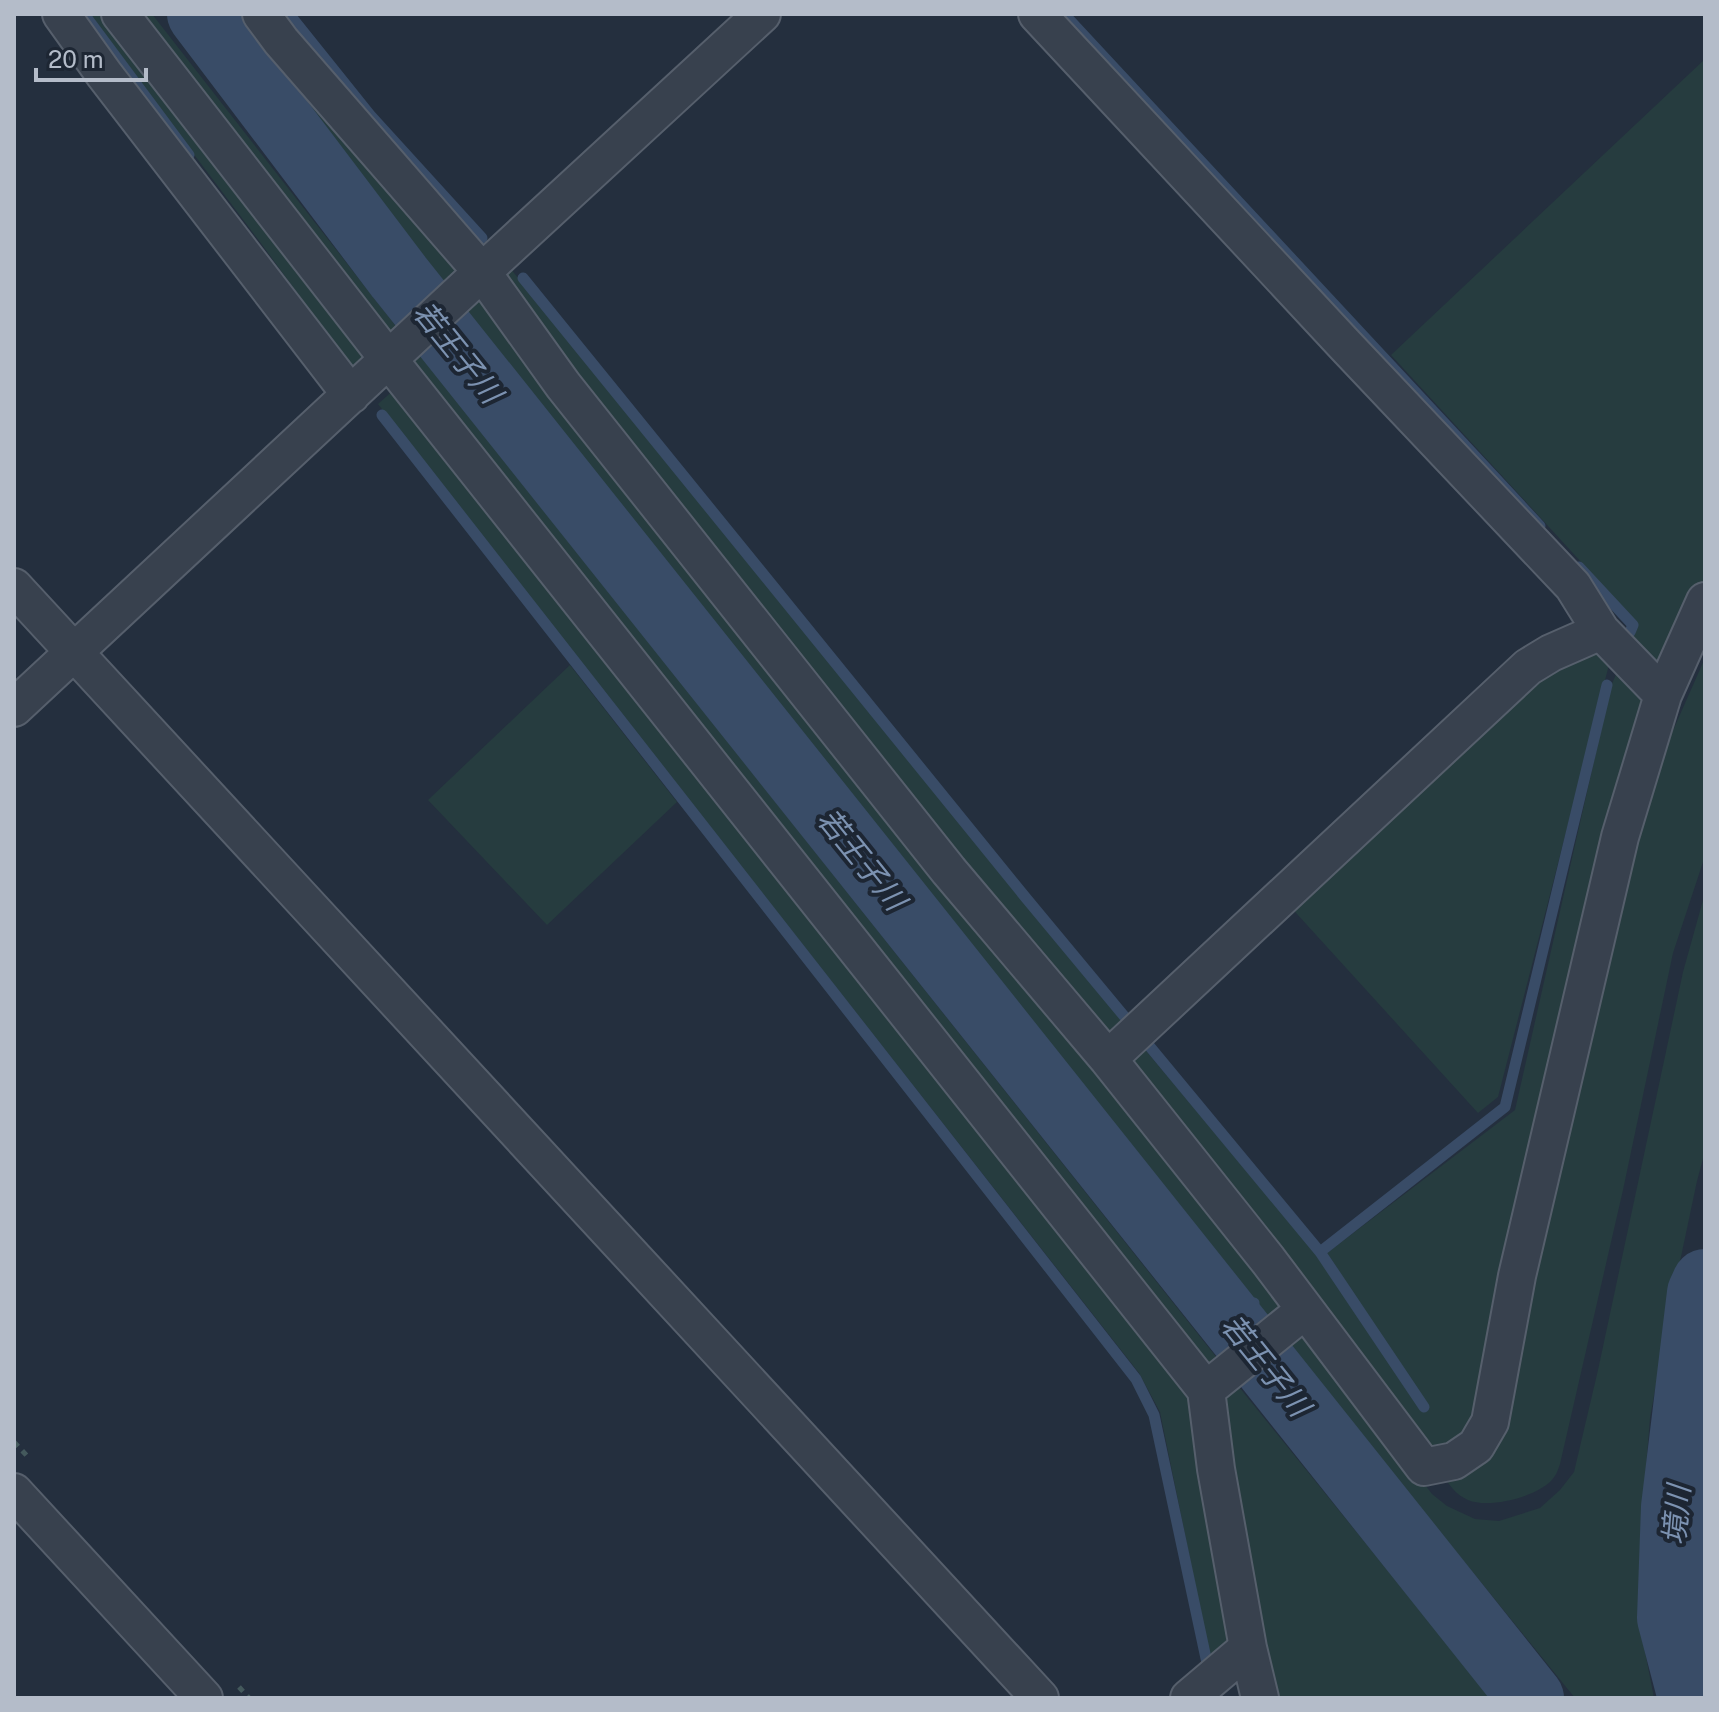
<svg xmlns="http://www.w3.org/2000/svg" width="1719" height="1712" font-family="'Public Sans','Noto Sans JP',sans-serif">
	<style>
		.green { fill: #263c3f }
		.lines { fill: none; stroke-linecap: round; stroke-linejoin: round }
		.stream { stroke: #394c67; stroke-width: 11 }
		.river { stroke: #394c67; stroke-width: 66 }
		.minor-casing { stroke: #565f6c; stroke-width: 40 }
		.path { stroke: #44595c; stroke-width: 5; stroke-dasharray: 6 6; stroke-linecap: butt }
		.minor { stroke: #38414e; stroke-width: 36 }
		.labels { text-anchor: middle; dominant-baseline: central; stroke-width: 8; stroke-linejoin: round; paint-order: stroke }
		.water-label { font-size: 30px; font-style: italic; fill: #7c92b1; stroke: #1d2633 }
	</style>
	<rect width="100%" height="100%" fill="#242f3e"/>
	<path class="green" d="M88,14H106L368,361L354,371L263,246Z
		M133,14H152L399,330L387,342Z
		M230,14H255L460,272L447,285Z
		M1705,59V578L1673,659L1652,664L1631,643L1638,624L1391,355Z
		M510,268L1128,1028L1105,1040L938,844L501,276Z
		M477,296L1288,1303L1269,1323L464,309Z
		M419,353L1221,1363L1211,1369L407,361Z
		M396,388L1181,1377L1194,1409L1229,1613C1228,1632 1229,1655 1212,1667L1160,1412L1139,1373L378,404Z
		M1585,647L1612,653L1498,1097L1478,1113L1287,903L1537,671Z
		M1705,658V856L1673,953L1623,1190L1560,1464C1558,1470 1556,1476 1551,1481C1535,1497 1489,1509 1468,1500C1456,1495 1448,1484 1442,1473L1476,1462L1537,1251L1652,778Z
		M1621,663L1648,703L1479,1419L1445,1452L1425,1446L1126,1063L1138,1041L1312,1249L1421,1409H1429L1327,1253L1515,1110L1611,686Z
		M570,665L677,802L547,925L428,800Z
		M1705,893V1151L1697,1181L1666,1328L1650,1418L1640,1542L1641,1631L1654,1698H1575L1284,1340L1309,1332L1432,1494L1447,1506L1475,1519L1499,1521L1540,1508L1560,1490L1574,1472L1598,1370L1683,972Z
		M1235,1382L1491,1698H1273L1221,1396Z"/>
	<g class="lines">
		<path class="stream" d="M84,14L189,155
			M289,14L370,115L482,238
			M1064,14L1540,526
			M523,278L1026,898L1124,1016
			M382,415L1136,1379L1154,1415L1207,1663
			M1579,567L1633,625L1630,632
			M1146,1042L1320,1252L1424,1407
			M1320,1252L1505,1107L1607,685
			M1231,1321L1254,1303"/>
		<path class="river" d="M200,14L399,277L1531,1698
			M1691,1698L1670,1618L1674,1507L1700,1293L1705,1282"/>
		<defs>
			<path id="minor" d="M61,14L104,74L351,395
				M120,14L389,360L1206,1390
				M261,14L281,41L482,272L563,385L949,871L1108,1059L1268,1260L1424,1467L1454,1461L1476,1446L1490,1422L1517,1276L1620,837L1663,695L1705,601
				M1037,14L1346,346L1573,586L1601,631L1663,695
				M14,587L1040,1698
				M14,708L482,272L762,14
				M1108,1059L1528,667L1551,653L1601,631
				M14,1492L204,1698
				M1248,1648L1260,1698
				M1189,1698L1248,1648L1216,1469L1206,1390L1305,1310"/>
		</defs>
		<use href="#minor" class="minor-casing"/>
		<path class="path" d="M14,1442L30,1459
			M239,1687L249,1698"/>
		<use href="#minor" class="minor"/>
	</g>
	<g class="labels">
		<g class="water-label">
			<text transform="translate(458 352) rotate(51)">若王子川</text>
			<text transform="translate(862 859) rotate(51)">若王子川</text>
			<text transform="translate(1266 1365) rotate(51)">若王子川</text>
			<text transform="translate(1676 1515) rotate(-85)">境川</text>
		</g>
	</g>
	<rect width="1719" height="1712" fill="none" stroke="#b4bcc9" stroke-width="32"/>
	<path d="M36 68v12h110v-12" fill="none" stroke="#b4bcc9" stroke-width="4"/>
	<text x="48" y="68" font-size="24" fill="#b4bcc9" stroke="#1d2633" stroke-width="6" paint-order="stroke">20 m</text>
</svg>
